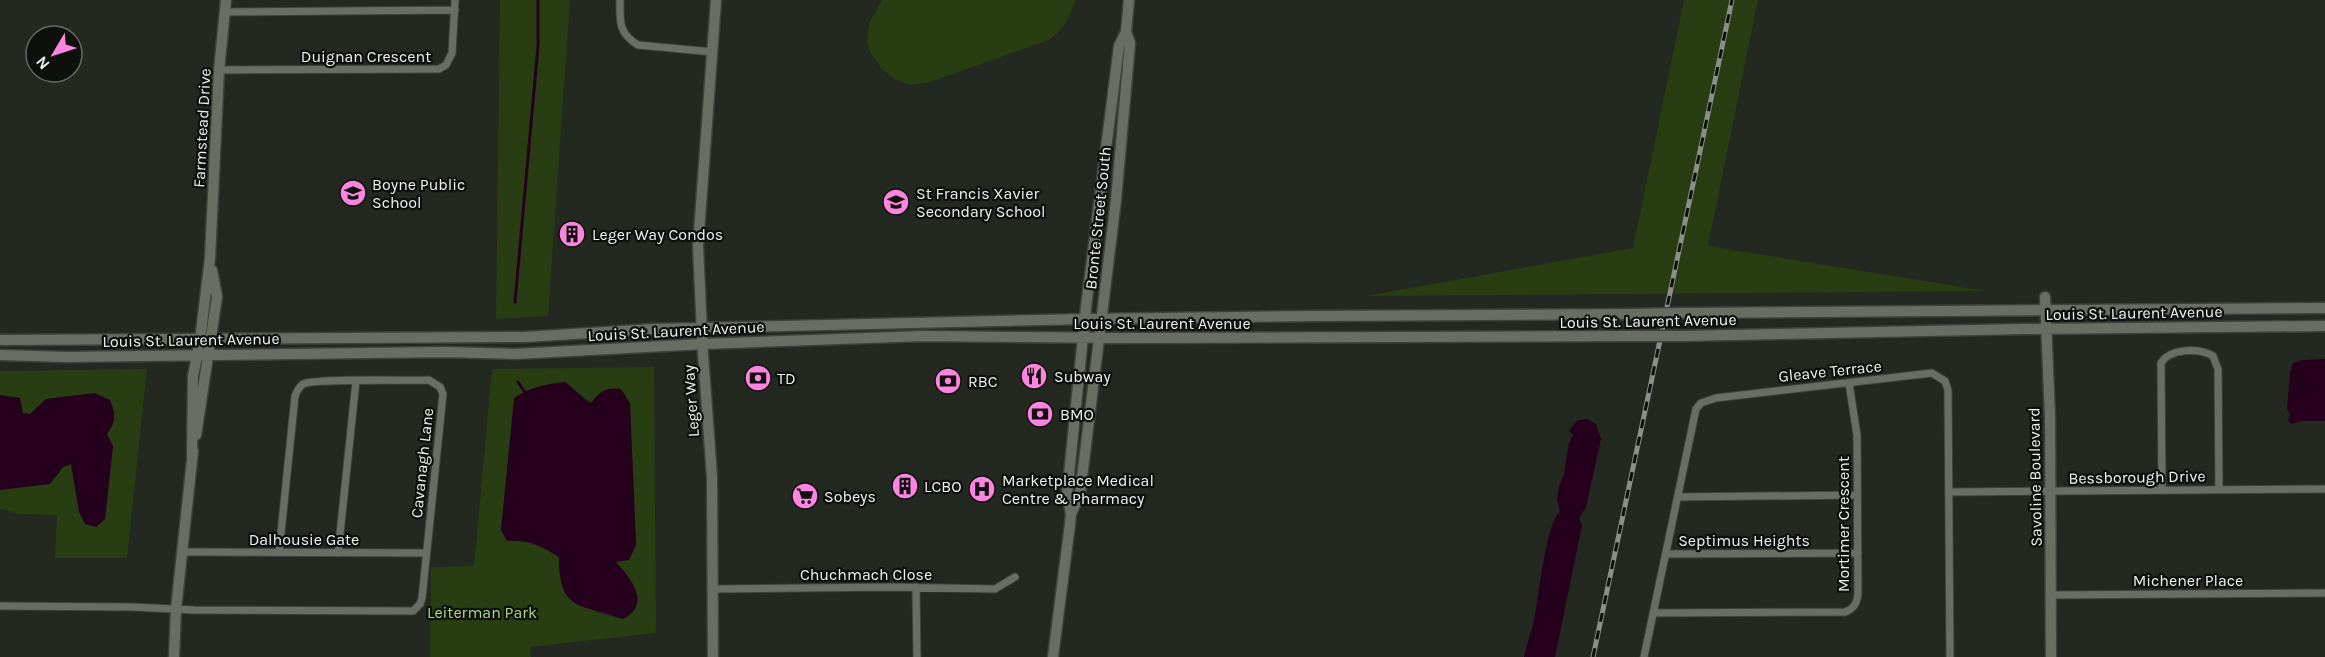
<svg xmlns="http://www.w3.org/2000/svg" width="2325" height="657" font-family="Karla,sans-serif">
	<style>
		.green { fill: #283d12; fill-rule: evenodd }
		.water { fill: #26011e }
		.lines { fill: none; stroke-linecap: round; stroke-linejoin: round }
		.stream { stroke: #26011e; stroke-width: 3 }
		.street-casing { stroke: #3e423c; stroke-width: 9 }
		.secondary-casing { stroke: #3e423c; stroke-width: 13 }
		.street { stroke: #696e65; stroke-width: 7 }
		.secondary { stroke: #696e65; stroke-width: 10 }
		.rail-casing { stroke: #8b8f89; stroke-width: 5 }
		.rail { stroke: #0e100d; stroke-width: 3; stroke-dasharray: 9; stroke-linecap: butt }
		.secondary-bridge-casing { stroke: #3e423c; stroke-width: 13; stroke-linecap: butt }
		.secondary-bridge { stroke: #696e65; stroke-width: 10 }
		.labels { text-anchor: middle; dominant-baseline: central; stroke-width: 4.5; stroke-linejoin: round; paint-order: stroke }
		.street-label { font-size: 16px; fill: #eef1ec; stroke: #0e100d }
		.poi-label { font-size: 16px; fill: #eef1ec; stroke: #0e100d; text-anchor: start }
		.park-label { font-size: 16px; fill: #aad981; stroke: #0e100d }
	</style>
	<rect width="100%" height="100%" fill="#232820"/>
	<path class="green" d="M500,0H570L548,316L496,319Z
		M882,0H1075C1071,18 1063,29 1049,40L927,83L911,85L894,79L882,69L870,52L867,43L869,23Z
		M1684,0H1758L1708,246L1986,291L1366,296L1633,248Z
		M654,367L656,633L530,647L531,657H430L431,567L474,566L492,369ZM580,393C590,408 613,403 630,403L636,545L615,562L628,575L623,619L597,613L559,574V557C541,545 521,540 501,530L515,398Z
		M147,369L127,558H55L57,515L19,514L0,509V371Z"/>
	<path class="water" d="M2325,359V421H2301L2291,424L2288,420L2290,414L2287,409L2290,372L2293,363L2302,360Z
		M565,382C574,388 582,399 591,403C600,391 606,387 621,389L630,403L636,545L629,560L616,562C631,579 652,604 623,619C580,603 559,613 559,557C543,546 527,539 507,541L501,530L514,398C530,387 546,384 565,382Z
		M95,393L110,400C116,414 116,422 107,434L113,446L105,519L96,527L85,524L79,512L71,464L63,467L50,484L0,490V395L20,398L23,413L30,414L46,399Z
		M1587,419L1596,424L1601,439L1586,507L1579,518L1582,525L1555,657H1524C1527,643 1532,630 1535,616C1539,596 1546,522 1560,512L1557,500L1559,486L1564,474L1569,443L1573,435L1569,430L1578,420Z"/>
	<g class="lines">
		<path class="stream" d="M515,302L538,46V0
			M518,382L526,394"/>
		<defs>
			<path id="street" d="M620,0C620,21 618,33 638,45L713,52
				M225,12L455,10
				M219,70L439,69L446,65L452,53L455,0
				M2162,490L2161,363C2170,348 2199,348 2213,356L2218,369L2219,490
				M1949,492L2325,489
				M1678,497L1857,495
				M182,552L426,553
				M338,553L356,381
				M1666,554L1858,553
				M916,587L917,657
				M713,589L890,587L995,589L1015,577
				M2051,595L2325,593
				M0,606L132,607L194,610L413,611L420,604L422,598L443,394L440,387L429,380C409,381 314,378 303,384C299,387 297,391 295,396L279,552
				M1653,613L1845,612C1854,609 1857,603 1858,594L1857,435L1849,383
				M1644,657L1696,409L1701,403L1716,398L1932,373L1945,381L1948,390L1950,657"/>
			<path id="secondary" d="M2045,297L2050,418L2051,657
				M1685,313L2325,308
				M1684,336L2024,329L2325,326
				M0,340L525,337L653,329L1086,319L1316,316L1632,314
				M0,355L66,357L445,352L515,354L703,344L923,336L1130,338L1629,336
				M196,435L217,297L212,270
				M192,456L193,376L200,340L210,258L219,70L226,0
				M1071,514L1080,494L1116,200L1130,43L1126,32
				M174,657L176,609L193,451
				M713,657L712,477L703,354L698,246L716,0
				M1053,657L1070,524L1071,514L1067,494L1086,307L1119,46L1126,32L1129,0"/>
		</defs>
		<use href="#street" class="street-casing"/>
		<use href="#secondary" class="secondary-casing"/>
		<use href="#street" class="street"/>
		<use href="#secondary" class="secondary"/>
		<defs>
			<path id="rail" d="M1593,657L1732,0"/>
		</defs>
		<use href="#rail" class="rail-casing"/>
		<use href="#rail" class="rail"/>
		<defs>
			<path id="secondary-bridge" d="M1632,314L1685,313
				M1629,336H1684"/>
		</defs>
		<use href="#secondary-bridge" class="secondary-bridge-casing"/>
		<use href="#secondary-bridge" class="secondary-bridge"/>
	</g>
	<defs>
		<symbol id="school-disc" viewBox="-11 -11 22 22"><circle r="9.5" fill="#fe85df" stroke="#0e100d"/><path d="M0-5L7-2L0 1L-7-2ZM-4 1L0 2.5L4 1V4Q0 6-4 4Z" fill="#111"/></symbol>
		<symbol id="building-disc" viewBox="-11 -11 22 22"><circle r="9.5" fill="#fe85df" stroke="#0e100d"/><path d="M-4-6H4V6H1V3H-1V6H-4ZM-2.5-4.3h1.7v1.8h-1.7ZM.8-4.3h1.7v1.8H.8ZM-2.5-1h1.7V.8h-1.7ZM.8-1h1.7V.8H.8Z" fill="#111"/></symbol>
		<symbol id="restaurant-disc" viewBox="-11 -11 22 22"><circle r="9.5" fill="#fe85df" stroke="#0e100d"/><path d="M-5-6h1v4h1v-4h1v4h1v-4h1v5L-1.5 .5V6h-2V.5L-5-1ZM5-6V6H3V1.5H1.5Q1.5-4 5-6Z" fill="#111"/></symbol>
		<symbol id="bank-disc" viewBox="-11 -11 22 22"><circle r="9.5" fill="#fe85df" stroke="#0e100d"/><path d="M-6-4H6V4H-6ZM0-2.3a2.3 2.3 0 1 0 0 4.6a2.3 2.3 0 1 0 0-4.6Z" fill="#111"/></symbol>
		<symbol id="hospital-disc" viewBox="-11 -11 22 22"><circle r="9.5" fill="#fe85df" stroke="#0e100d"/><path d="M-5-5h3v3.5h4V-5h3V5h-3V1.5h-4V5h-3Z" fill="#111"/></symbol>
		<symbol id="supermarket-disc" viewBox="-11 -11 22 22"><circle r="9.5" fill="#fe85df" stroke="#0e100d"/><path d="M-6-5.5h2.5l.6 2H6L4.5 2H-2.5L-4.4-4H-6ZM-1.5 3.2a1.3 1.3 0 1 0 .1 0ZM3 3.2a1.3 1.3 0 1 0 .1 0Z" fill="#111"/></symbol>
	</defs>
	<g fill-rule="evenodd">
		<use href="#school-disc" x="338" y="178" width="30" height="30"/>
		<use href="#school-disc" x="881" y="187" width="30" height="30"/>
		<use href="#building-disc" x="557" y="219" width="30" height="30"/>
		<use href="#restaurant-disc" x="1019" y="361" width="30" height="30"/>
		<use href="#bank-disc" x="743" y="363" width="30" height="30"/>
		<use href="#bank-disc" x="933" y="366" width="30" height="30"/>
		<use href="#bank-disc" x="1025" y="399" width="30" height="30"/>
		<use href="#building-disc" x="890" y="471" width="30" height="30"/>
		<use href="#hospital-disc" x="967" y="474" width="30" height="30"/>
		<use href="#supermarket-disc" x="790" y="481" width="30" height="30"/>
	</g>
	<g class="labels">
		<g class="street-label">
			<text x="366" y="56">Duignan Crescent</text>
			<text transform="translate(202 128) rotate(-87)">Farmstead Drive</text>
			<text transform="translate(1098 218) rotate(-84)">Bronte Street South</text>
			<text transform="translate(2134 313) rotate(-1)">Louis St. Laurent Avenue</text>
			<text transform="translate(1648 321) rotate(-1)">Louis St. Laurent Avenue</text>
			<text x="1162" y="323">Louis St. Laurent Avenue</text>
			<text transform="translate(676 331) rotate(-3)">Louis St. Laurent Avenue</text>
			<text transform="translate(191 340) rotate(-1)">Louis St. Laurent Avenue</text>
			<text transform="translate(1830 371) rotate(-6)">Gleave Terrace</text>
			<text transform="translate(691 401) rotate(-94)">Leger Way</text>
			<text transform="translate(422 463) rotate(-84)">Cavanagh Lane</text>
			<text transform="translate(2035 477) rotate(-91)">Savoline Boulevard</text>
			<text transform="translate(2137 477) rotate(-1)">Bessborough Drive</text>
			<text transform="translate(1843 524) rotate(-90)">Mortimer Crescent</text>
			<text x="304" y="539">Dalhousie Gate</text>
			<text x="1744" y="540">Septimus Heights</text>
			<text x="866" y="574">Chuchmach Close</text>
			<text x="2188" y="580">Michener Place</text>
		</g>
		<g class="poi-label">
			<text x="372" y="184">Boyne Public<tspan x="372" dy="18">School</tspan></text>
			<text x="916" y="193">St Francis Xavier<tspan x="916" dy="18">Secondary School</tspan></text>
			<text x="592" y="234">Leger Way Condos</text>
			<text x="1054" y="376">Subway</text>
			<text x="777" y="378">TD</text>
			<text x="968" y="381">RBC</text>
			<text x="1060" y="414">BMO</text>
			<text x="1002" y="480">Marketplace Medical<tspan x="1002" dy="18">Centre &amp; Pharmacy</tspan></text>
			<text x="924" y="486">LCBO</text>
			<text x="824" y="496">Sobeys</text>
		</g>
		<g class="park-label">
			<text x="482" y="612">Leiterman Park</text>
		</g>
	</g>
	<g transform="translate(54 54) rotate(231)"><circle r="28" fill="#0e100d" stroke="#686a66" stroke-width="1.5"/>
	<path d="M0-4.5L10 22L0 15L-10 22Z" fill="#fe85df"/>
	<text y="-9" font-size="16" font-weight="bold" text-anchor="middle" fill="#eef1ec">N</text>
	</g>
</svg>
